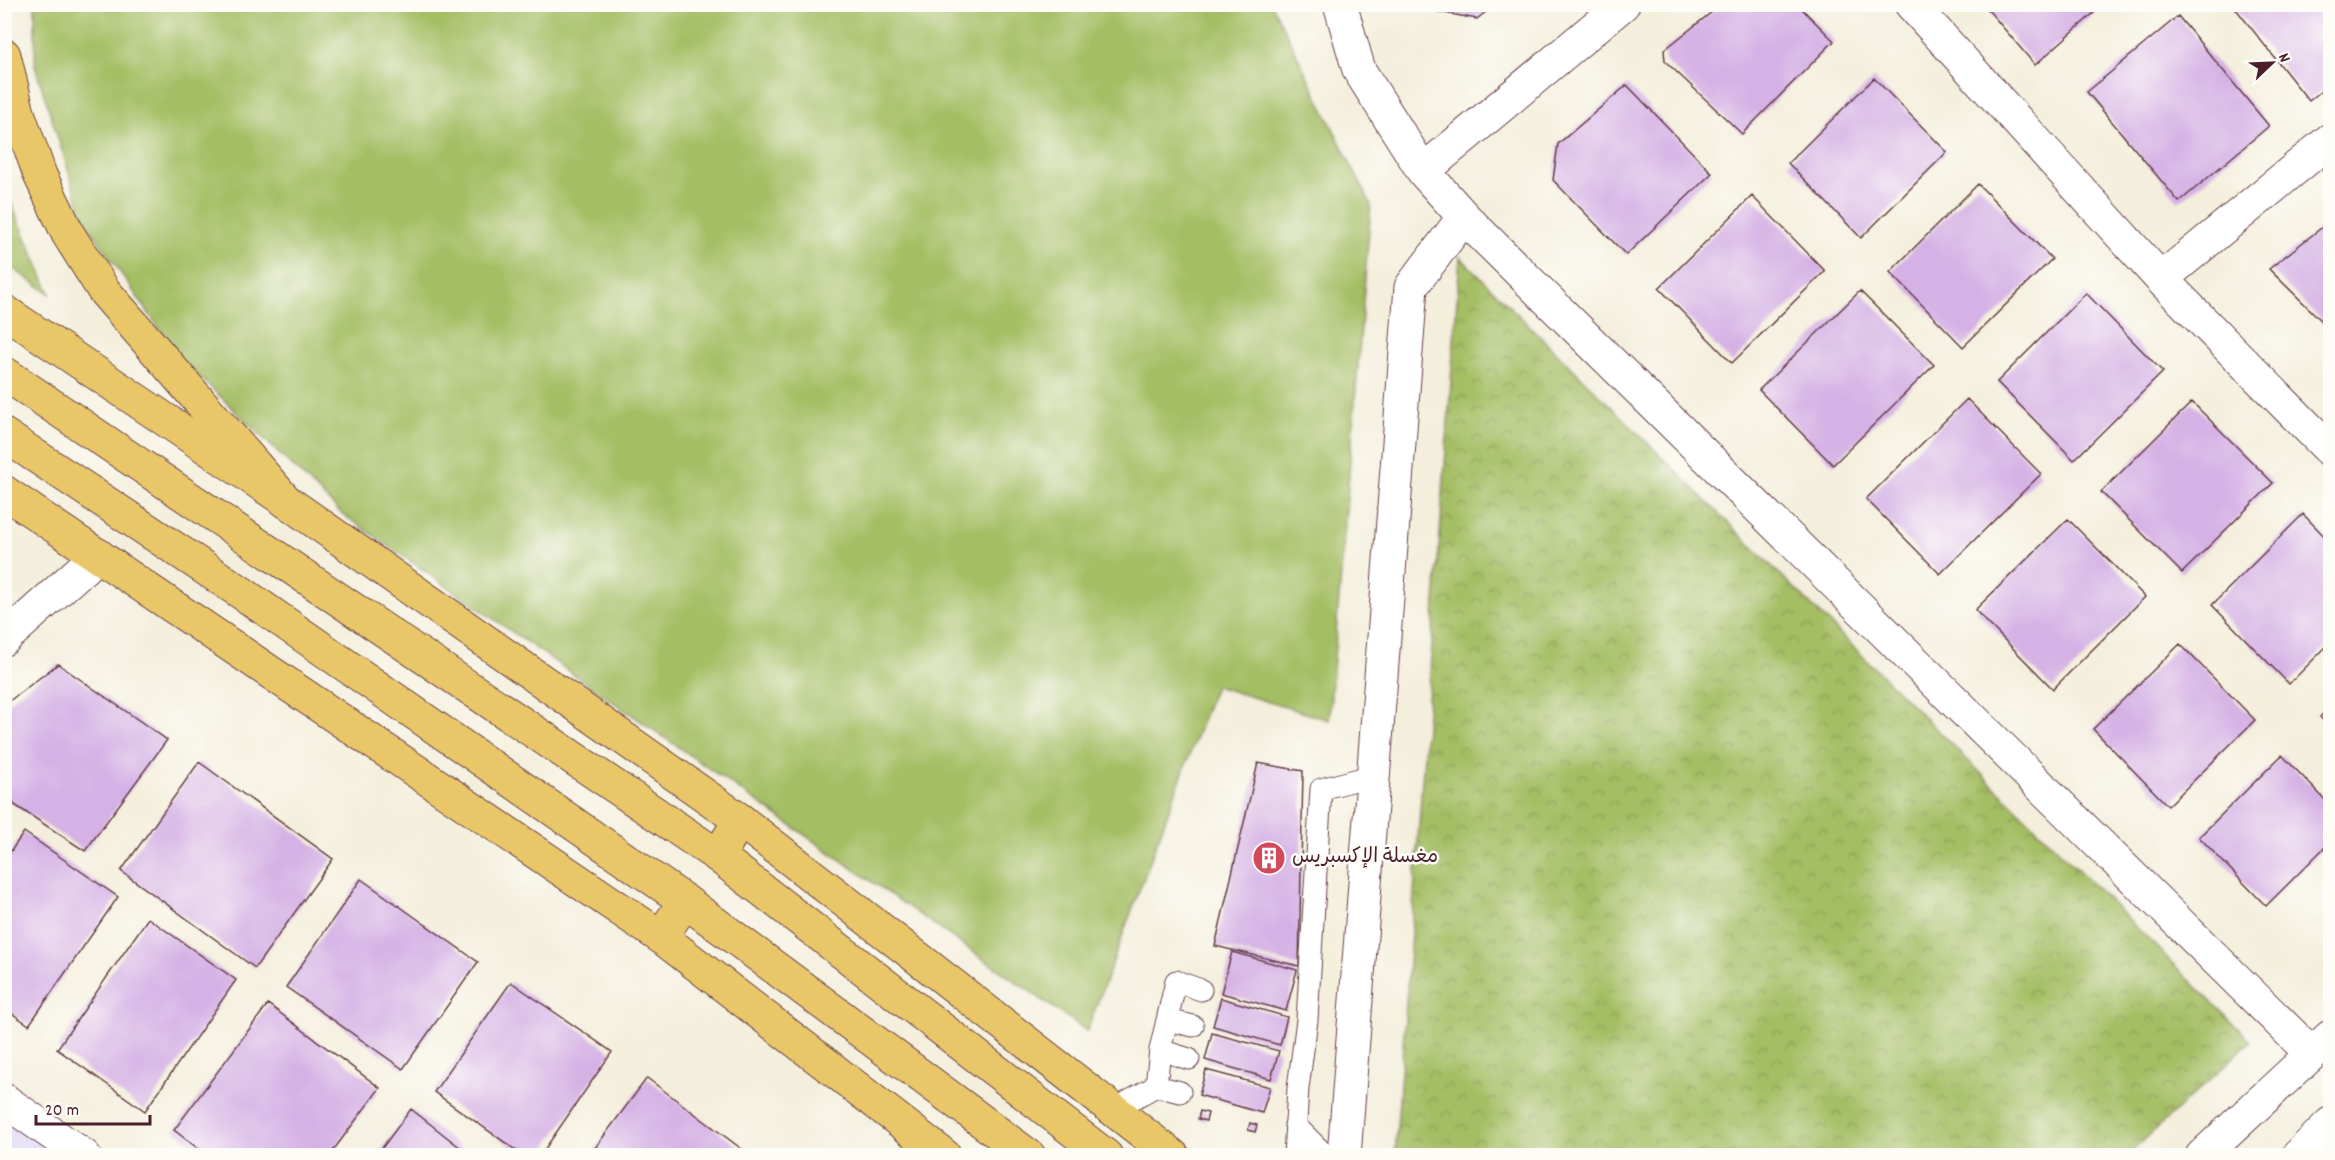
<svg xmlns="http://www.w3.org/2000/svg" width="2335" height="1160" font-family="Dekko,'Playpen Sans Arabic',sans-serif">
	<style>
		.built { fill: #dcd6f6 }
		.grass { fill: #a4be64; stroke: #776e48; stroke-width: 1.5 }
		.park { fill: url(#park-crowns); stroke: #776e48; stroke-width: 1.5 }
		.building { fill: #d5b1e5 }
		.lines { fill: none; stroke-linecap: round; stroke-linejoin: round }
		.service-casing { stroke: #643e46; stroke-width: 23 }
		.minor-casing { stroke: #643e46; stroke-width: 35 }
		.tertiary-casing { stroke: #643e46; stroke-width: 35 }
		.primary-casing { stroke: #643e46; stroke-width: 35 }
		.trunk-casing { stroke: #643e46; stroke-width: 35 }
		.service { stroke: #fff; stroke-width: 21 }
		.minor { stroke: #fff; stroke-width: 33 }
		.tertiary { stroke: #fff; stroke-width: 33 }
		.primary { stroke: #e9c769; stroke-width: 33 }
		.trunk { stroke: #e9c769; stroke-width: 33 }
		.labels { text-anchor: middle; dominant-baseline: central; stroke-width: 5; stroke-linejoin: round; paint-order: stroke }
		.poi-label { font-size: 20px; fill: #4a1f2b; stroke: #fdfcf7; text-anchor: start }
	</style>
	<defs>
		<pattern id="park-crowns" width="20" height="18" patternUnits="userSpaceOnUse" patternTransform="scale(1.5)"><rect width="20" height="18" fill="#a4be64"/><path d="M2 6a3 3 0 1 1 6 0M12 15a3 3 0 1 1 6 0" fill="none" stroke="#889a53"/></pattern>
	</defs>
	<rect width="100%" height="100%" fill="#fdfcf7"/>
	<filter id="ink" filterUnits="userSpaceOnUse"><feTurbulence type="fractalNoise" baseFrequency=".0167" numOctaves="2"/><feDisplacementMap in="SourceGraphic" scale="12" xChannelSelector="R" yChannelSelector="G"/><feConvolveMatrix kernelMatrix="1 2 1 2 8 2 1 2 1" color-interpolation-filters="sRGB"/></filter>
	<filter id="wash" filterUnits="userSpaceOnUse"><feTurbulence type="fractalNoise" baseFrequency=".008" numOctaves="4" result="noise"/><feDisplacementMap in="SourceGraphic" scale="24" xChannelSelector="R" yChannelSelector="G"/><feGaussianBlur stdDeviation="1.35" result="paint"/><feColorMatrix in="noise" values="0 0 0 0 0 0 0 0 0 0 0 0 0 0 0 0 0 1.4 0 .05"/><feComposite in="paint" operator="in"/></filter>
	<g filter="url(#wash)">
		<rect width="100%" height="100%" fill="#f4efdc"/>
		<path class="built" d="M5,1118L59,1155H5Z"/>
		<path class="grass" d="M35,5H1272L1371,205L1329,720L1215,686L1087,1031L341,513L179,357L84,220L35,66Z
			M4,188H5L50,294L5,263Z"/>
		<path class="park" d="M1460,257L2251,1041L2128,1155H1395Z"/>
		<g id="blocks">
			<path class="building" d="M1722,4H1797L1834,41L1742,134L1665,61L1664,50Z
				M1983,4H2104L2035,65Z
				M2232,4H2330V84L2309,101Z
				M1418,5H1494L1477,19L1419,8Z
				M2178,16L2269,126L2179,202L2087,92Z
				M1874,78L1947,152L1861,238L1788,163Z
				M1627,85L1712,173L1626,255L1553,180L1558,144Z
				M1978,184L2052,259L1963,347L1890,272Z
				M1752,196L1825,271L1732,363L1659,288Z
				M2330,221V329L2269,269Z
				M1860,291L1934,365L1833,465L1759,390Z
				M2086,293L2163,372L2074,460L1997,382Z
				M1967,399L2041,474L1940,574L1866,499Z
				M2192,402L2273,483L2182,573L2101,492Z
				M2303,514L2330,542V643L2289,684L2212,605Z
				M2068,519L2145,597L2053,689L1975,610Z
				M2180,644L2255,720L2168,806L2093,729Z
				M58,664L167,740L85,851L4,798V705Z
				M2330,706V728L2320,717Z
				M2282,755L2330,805V842L2266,906L2199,837Z
				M199,762L333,859L255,968L121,871Z
				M1258,763L1303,771L1299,966L1215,946Z
				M24,832L118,897L29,1025L4,1008V861Z
				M361,879L478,962L403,1069L286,987Z
				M148,918L236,980L145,1111L57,1049Z
				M1232,952L1297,970L1286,1011L1221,993Z
				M511,982L612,1052L540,1156H524L434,1092Z
				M1221,998L1287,1017L1280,1045L1213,1026Z
				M268,1004L380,1088L329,1156H208L174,1130Z
				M1212,1033L1279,1051L1271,1079L1205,1060Z
				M1206,1070L1270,1087L1262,1113L1199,1095Z
				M647,1078L751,1156H589Z
				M411,1109L471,1156H376Z
				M1200,1111L1208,1113L1206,1121L1198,1119Z
				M1250,1123L1257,1125L1255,1132L1248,1130Z"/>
		</g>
	</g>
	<g filter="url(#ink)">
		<use href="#blocks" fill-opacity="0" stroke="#643e46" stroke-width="1.5"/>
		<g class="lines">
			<defs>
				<path id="service" d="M1167,1020L1176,981L1201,990
					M1160,1050L1167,1020L1193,1026
					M1156,1086L1160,1050L1189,1059
					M1115,1109L1156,1086L1180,1092
					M1295,1125L1326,1156
					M1294,1156L1298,1088L1307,1020L1321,789L1374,775"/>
				<path id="minor" d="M1340,4L1359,70L1423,171L1464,217L2312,1054
					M1911,4L2161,279L2330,450
					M1423,171L1623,4
					M2161,279L2330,140
					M4,639L98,555
					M4,1100L84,1156
					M1344,1156L1411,287L1464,217"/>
				<path id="tertiary" d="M2202,1156L2330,1037
					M2298,1156L2330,1124"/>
				<path id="primary" d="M4,311L286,501L740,820L1173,1156
					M4,492L661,937L945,1156"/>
				<path id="trunk" d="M4,55L18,113L40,175L68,234L104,291L286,501
					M4,373L718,856L1106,1156
					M4,435L239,591L685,901L1029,1156
					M718,856L740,820
					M661,937L685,901"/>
			</defs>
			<use href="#service" class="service-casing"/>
			<use href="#minor" class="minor-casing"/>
			<use href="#tertiary" class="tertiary-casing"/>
			<use href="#primary" class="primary-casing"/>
			<use href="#trunk" class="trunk-casing"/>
			<use href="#service" class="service"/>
			<use href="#minor" class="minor"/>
			<use href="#tertiary" class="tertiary"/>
			<use href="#primary" class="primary"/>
			<use href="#trunk" class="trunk"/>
		</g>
	</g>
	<defs>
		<symbol id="building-disc" viewBox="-11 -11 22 22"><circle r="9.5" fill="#d1495b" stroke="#fdfcf7"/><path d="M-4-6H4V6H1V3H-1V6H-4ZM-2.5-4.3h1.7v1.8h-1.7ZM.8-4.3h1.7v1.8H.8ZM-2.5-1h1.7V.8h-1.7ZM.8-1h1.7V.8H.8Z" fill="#fff"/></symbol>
	</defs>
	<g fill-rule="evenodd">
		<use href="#building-disc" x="1250" y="839" width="38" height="38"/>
	</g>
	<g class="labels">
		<g class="poi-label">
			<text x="1292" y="858">مغسلة الإكسبريس</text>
		</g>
	</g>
	<rect width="2335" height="1160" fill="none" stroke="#fdfcf7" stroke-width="24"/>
	<g transform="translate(2272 63) rotate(67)" stroke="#fdfcf7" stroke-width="4.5" paint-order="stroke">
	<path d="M0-4.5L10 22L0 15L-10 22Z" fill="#4a1f2b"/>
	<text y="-9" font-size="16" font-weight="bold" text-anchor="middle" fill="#4a1f2b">N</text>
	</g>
	<path d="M36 1115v9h114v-9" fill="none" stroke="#4a1f2b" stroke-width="3"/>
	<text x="45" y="1115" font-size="18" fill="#4a1f2b" stroke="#fdfcf7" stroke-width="4.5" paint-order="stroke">20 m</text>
</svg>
